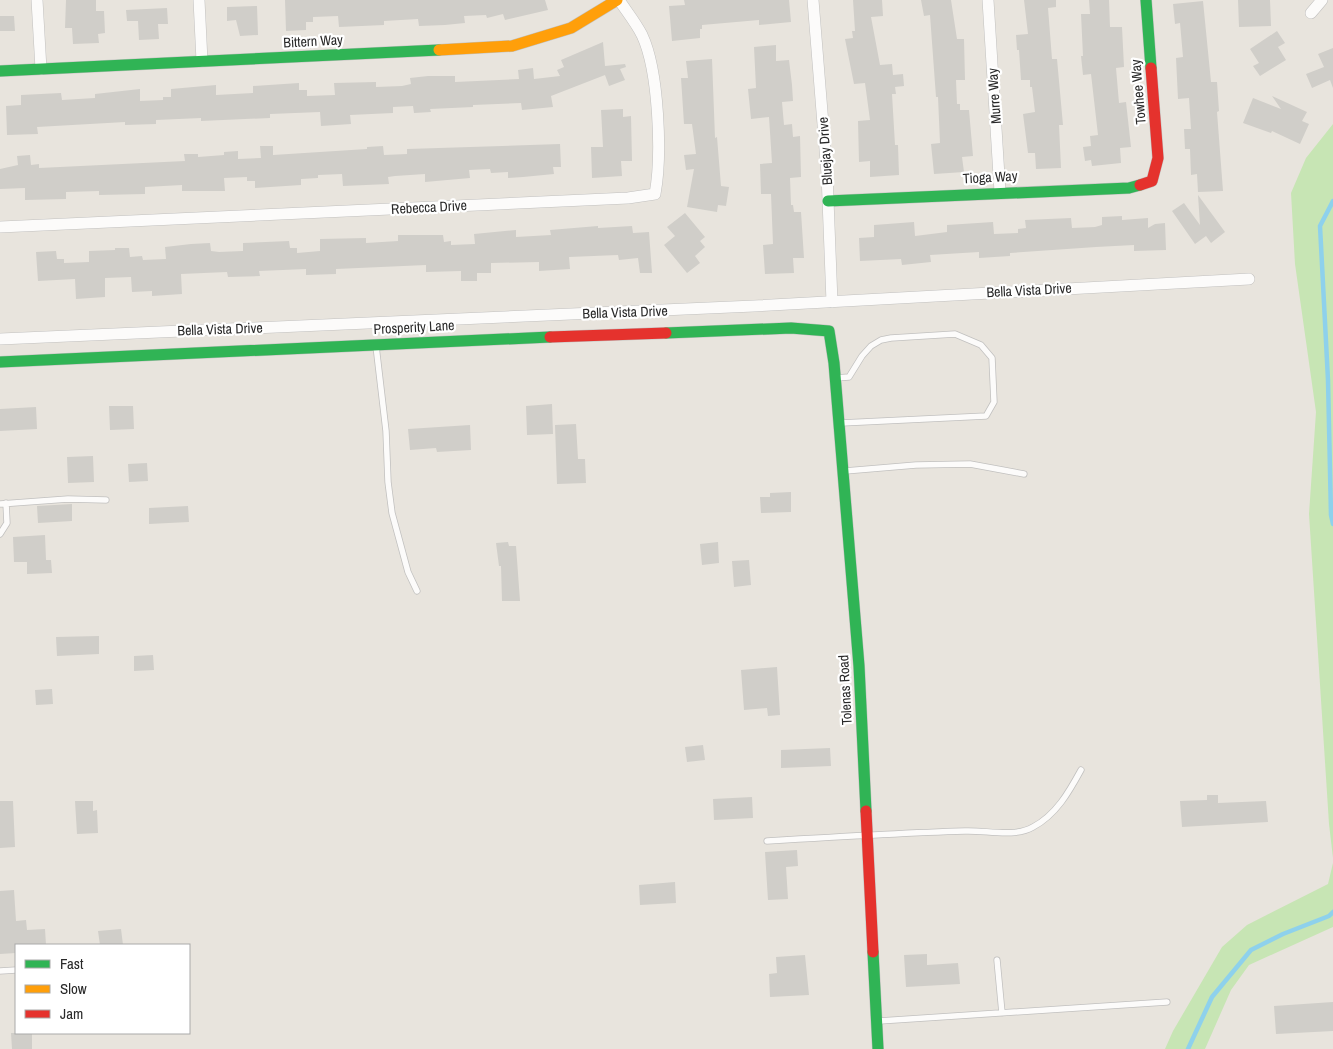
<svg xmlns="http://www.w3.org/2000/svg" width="1333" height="1049" font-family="'Archivo Narrow',sans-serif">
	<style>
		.green { fill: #c7e5b4 }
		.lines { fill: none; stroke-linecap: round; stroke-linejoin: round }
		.stream { stroke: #8ed1ec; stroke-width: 4.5 }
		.building { fill: #d0cec9 }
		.lane-casing { stroke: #c1c0bf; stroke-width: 7 }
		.street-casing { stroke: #c1c0bf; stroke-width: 12 }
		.fast-casing { stroke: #c1c0bf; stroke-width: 12 }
		.slow-casing { stroke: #c1c0bf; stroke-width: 12 }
		.jam-casing { stroke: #c1c0bf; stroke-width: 12 }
		.lane { stroke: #fcfbfa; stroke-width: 5.5 }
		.street { stroke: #fcfbfa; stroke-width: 11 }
		.fast { stroke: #30b455; stroke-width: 11 }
		.slow { stroke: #ff9f0a; stroke-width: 11 }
		.jam { stroke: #e5322d; stroke-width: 11 }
		.labels { text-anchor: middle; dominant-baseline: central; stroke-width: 4.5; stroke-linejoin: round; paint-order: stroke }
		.street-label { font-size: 14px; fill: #292929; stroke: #fff }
	</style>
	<rect width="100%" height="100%" fill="#e8e4dd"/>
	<path class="green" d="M1333,124V858L1329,824L1309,514L1316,412L1295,264L1291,193L1306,158Z
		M1333,863V927L1249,965L1231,990L1205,1049H1165L1173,1031L1222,947L1247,925L1328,884Z"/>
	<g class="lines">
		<path class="stream" d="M1333,201L1320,226L1328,380L1331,515L1333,524
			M1188,1049L1212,997L1251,950L1283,934L1329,916L1333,912"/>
	</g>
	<path class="building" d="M66,0H96V11H104L105,33L98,34L99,43L73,44L72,28H65Z
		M285,0H545L548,10L505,20L503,14L487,18L486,15L464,16L465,23L445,25L419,26L418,19L384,21V25L339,27L338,16L313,17V22H306V30L286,31Z
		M684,0H789L791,22L759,25V20L702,25V29H700V38L672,41L669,6L685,5Z
		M853,0H882L883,16L871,17L880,65L892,64L893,75L903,74L904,86L895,87L896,94H892L895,145H898L899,175L870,177V161L859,162L858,121L870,120L865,83L854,84L845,39L853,38L852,31H855Z
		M921,0H951L957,39H964L965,80H956L957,104H960V110H969L973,156L962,157L964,172L934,174L931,144L940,143L938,97H936L930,15L924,16Z
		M1024,0H1056V7L1048,8L1052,59H1057L1063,125H1059L1061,168L1036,169L1035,153H1028L1023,114L1035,112L1032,87H1030V80H1021L1019,50H1017L1016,35L1028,34Z
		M1089,0H1109L1110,27H1122L1124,67L1116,68L1119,103L1126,102L1131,147L1120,148L1121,163L1092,166L1091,160L1085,161L1083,147L1091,146L1090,136L1098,135L1091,74L1083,75L1081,56H1083L1081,14H1090Z
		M1238,0H1270L1271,26L1239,27Z
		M1203,1L1211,82H1217L1219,111L1217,112L1223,191L1198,192L1197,174L1191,175L1190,149H1185L1184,129H1191L1189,98L1178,99L1176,58L1183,57L1180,23L1175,24L1173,4Z
		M257,6L258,35L240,36L236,20L227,21V7Z
		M167,8L168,24H158L159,39L139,40L138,21H127L126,10Z
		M0,16H14L15,31H0Z
		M1277,31L1285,43L1278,47L1286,60L1260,76L1253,66L1259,63L1250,49Z
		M603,42L605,66L625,64L626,67L620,69L625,80L609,86L605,75L551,96L553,107L522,110L521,103L473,105V107L430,109L431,112L414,113L413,106L393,107V113L350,115L351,124L321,126L320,112L270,114V118L201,121V118L156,120V124L125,125V122L37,127L38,134L7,135L6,106L21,105V95L61,93L62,100L95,98V94L140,89V101L163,100V97H171V89L216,85V95L253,93V86L299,83V90H307V96L335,95L334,83L376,82V87L402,86L411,84L410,78L428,76H455V82L519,79L518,70L533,68L534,79L560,76L557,70L564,67L561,60Z
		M776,45V61L789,60L792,85L793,101L782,102L784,125L792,124L793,137L800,136L801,177L790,178L791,205H793L794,212H801L804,258H793L794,273L765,274L763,245L773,244L771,194H761L760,164L772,163L769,117L751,119L748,89L756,88L754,47Z
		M1333,48V88L1330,80L1312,88L1306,74L1324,67L1318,54Z
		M712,59L715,138L717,137L721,186L729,187L726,206L718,205L717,212L687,207L694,169L686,170L684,155L696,154L692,124H684L681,78H688L686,61Z
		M1272,96L1307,112L1302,121L1309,124L1300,144L1272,131L1271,133L1243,123L1253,98L1281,109Z
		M623,109V117L631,116L632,161H621L622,176L592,178L591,147H603L601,110Z
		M560,144L561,167H553L554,174L523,177L508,178V172L491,173L490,169L469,170L470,178L425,182V174L395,176L388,177L389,184L343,186L342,174L318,175V178L301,179V185L255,188V181H247V177L224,178L225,191H182V185L145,187V194L99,195V191L66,192V199L25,200V188L0,189V169L18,165L17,156L30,155L31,165L39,164V168L185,161L184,154H198V157L224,155V152L238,151V159L261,158L260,146H273V155L367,149V147L383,146L384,155L407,154V149Z
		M1198,195L1225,232L1211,243L1206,236L1195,244L1172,211L1184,203L1200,225Z
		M685,213L705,237L700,241L705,247L695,256L700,263L687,273L664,245L675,236L667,227Z
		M1122,216V220L1148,218V228L1155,224L1165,223L1166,250L1134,251V245L1096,247L1010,253V256L979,258V252L930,255L931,262L902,265L901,259L860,261L859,238L874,237V225L914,222L915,236L947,232V225L993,222L994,234L1018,233V229L1026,228L1025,220L1071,218L1072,228L1095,227L1102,225V217Z
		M598,226V228L632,226L633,233L649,232L652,273H640L638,258L619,260L618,255L569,257L570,269L539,271V262L491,263V273H477V281H461V271L426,272V265L336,269V274L306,275V269L259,271L260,276L228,277L227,272L181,274L182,294L152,296V291L132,292L131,277L105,278V297L76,299L75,279L38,281L36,252L56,251L57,259H64V263L89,262V251L115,250V248H129L130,257L142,256L143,260L166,259L165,247L191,244L210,243L211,251L219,252L243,251V243L289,241L290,248H297V253L320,251V239L366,238V243L398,241V235H443L444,242L451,241V245L475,244L474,234L516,230V237L551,235L550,230Z
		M552,404L553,434L527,435L526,406Z
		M109,406H133L134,429L110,430Z
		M36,407L37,429L0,431V409Z
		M576,424L578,459H585L586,483L557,484L555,425Z
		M470,425L471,450L437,452L436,448L410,450L408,429Z
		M93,456L94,482L68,483L67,457Z
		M147,463L148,481L129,482L128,464Z
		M791,492V512L761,513L760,497H770V493Z
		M72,504V521L38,523L37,506Z
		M188,506L189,522L149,524V508Z
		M45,535L46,560H51L52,573L27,574V562H14L13,537Z
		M508,542L509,546H516L520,601H502L501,566H499L496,543Z
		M718,542L719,563L702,565L700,544Z
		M749,560L751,585L734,587L732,561Z
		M99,636V654L57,656L56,637Z
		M153,655L154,670L134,671V656Z
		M777,667L780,715L768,716L767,708L744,710L741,670Z
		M52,689L53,704L36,705L35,690Z
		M703,745L705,760L687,762L685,747Z
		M830,748L831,766L781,768V750Z
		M1207,795H1218V803L1266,801L1268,822L1182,827L1180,801L1207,800Z
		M752,797L753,818L714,820L713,799Z
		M0,801H13L15,847L0,848Z
		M75,801H93V811L97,810L98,833L77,834Z
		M797,850L798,866L786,867L788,899L768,900L765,852Z
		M675,882L676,903L640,905L639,885Z
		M14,890L16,921L26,920L27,930L45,929L46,945H16V953L0,954V891Z
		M121,929L123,945H100L98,931Z
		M927,954V965L958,963L960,984L906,987L904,955Z
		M805,955L809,995L770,997L769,974L777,973L776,957Z
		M1333,1002V1031L1276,1034L1274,1006Z
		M11,1033H32V1049H12Z"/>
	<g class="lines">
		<defs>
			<path id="lane" d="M376,346L386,431L388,482L392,513L408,572L417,591
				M836,378L849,377L862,356L871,346L881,340L891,338L955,334L981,345L992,358L994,402L986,416L841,423
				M845,471L916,465L970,464L1024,474
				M0,504L68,499L106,500
				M0,534L7,523L6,503
				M767,841C833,837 899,833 965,831C986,830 1014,838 1033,827C1056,815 1069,792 1081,770
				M997,960L1002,1013
				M0,971L16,970
				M879,1021L1167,1002"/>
			<path id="street" d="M37,0L41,69
				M199,0L202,61
				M813,0L827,174L832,302
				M988,0L1000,192
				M1311,13L1322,0
				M0,227L628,198L655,194C662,156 659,71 642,35C636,23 627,12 619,0
				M0,339L754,306L1249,279"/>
			<path id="fast" d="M1146,0L1151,68
				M0,71L439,50
				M828,201L1129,188L1140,185
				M666,333L791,328L829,331L834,363L859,666L866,811
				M0,362L550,337
				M873,952L878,1049"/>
			<path id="slow" d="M439,50L512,46L571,28L617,0"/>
			<path id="jam" d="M1140,185L1152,181L1158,158L1151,68
				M550,337L666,333
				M866,811L873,952"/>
		</defs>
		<use href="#lane" class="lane-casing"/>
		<use href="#street" class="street-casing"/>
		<use href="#fast" class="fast-casing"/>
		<use href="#slow" class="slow-casing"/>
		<use href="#jam" class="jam-casing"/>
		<use href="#lane" class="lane"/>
		<use href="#street" class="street"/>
		<use href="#fast" class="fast"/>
		<use href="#slow" class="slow"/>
		<use href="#jam" class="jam"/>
	</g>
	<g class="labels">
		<g class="street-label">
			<text transform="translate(313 41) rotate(-3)">Bittern Way</text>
			<text transform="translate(1138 92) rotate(-95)">Towhee Way</text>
			<text transform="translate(994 96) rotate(-94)">Murre Way</text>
			<text transform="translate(825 151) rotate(-94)">Bluejay Drive</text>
			<text transform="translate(990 177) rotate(-3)">Tioga Way</text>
			<text transform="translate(429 207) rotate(-3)">Rebecca Drive</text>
			<text transform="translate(1029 290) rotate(-3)">Bella Vista Drive</text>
			<text transform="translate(625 312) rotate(-2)">Bella Vista Drive</text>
			<text transform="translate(414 327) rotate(-3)">Prosperity Lane</text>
			<text transform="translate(220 329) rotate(-2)">Bella Vista Drive</text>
			<text transform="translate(845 690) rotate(-93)">Tolenas Road</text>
		</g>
	</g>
	<rect x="15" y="944" width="175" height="90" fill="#ffffff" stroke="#a9a9a9"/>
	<rect x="25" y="960" width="25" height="8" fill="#30b455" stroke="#a9a9a9"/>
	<text x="60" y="969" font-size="15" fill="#292929">Fast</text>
	<rect x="25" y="985" width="25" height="8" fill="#ff9f0a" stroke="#a9a9a9"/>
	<text x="60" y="994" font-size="15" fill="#292929">Slow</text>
	<rect x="25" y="1010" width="25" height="8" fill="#e5322d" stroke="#a9a9a9"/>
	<text x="60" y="1019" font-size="15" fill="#292929">Jam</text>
</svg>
